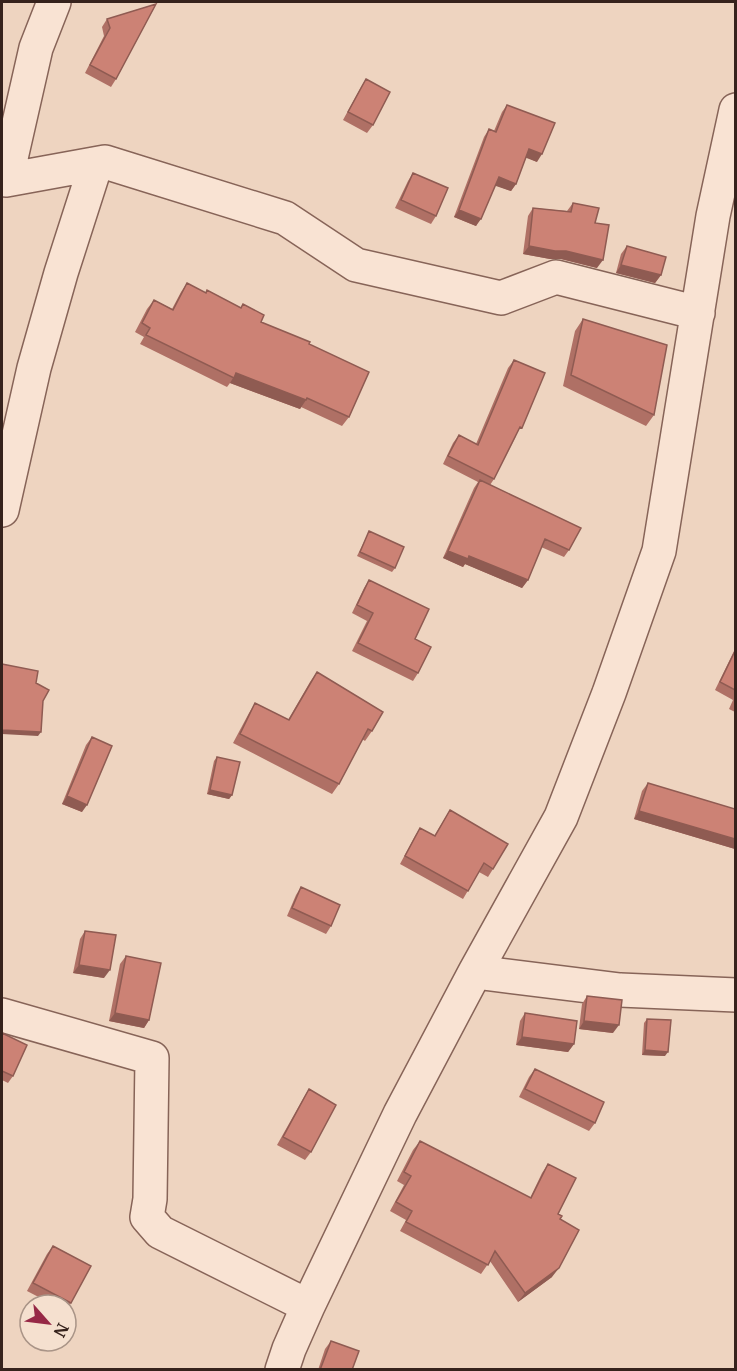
<svg xmlns="http://www.w3.org/2000/svg" width="737" height="1371" font-family="Merriweather,serif">
	<style>
		.lines { fill: none; stroke-linecap: round; stroke-linejoin: round }
		.minor-casing { stroke: #876458; stroke-width: 36 }
		.minor { stroke: #f9e3d3; stroke-width: 33 }
		.wall { fill: #af7065 }
		.shaded-wall { fill: #8f5b52 }
		.building { fill: #cc8275; stroke: #8f5b52; stroke-width: 1.5 }
	</style>
	<rect width="100%" height="100%" fill="#eed4c0"/>
	<g class="lines">
		<defs>
			<path id="minor" d="M2,177L6,180L105,162L285,218L356,265L501,298L556,277L698,313
				M6,180L36,48L54,2
				M2,510L34,368L61,273L96,164
				M475,972L620,990L736,995
				M2,1015L152,1058L150,1199L147,1217L160,1232L308,1306
				M282,1370L289,1349L308,1306L400,1114L475,972L561,817L609,693L659,551L713,216L736,110"/>
		</defs>
		<use href="#minor" class="minor-casing"/>
		<use href="#minor" class="minor"/>
	</g>
	<path class="wall" d="M156,4L116,79L111,87L85,73L104,36L102,27L107,19Z
		M366,79L373,125L367,133L343,120L361,87Z
		M507,105L537,162L526,157L516,184L511,191L495,185L476,226L454,217L484,137L489,129L494,131L502,112Z
		M413,173L436,216L431,224L395,208L408,181Z
		M573,203L595,223L597,268L561,259H550L523,254L528,216L533,208L567,211Z
		M627,246L661,275L655,283L616,273L621,254Z
		M187,283L205,293L240,308L243,304L261,322L309,344L349,417L342,426L301,407L300,409L230,383L227,387L140,344L144,337L135,332L147,309L154,300L172,309L181,292Z
		M583,319L654,415L646,426L563,386L575,331Z
		M514,360L516,436L494,479L490,485L569,550L564,557L541,547L528,580L522,588L465,564L463,567L443,558L474,488L478,482L443,464L453,443L459,435L476,444L508,368Z
		M369,531L395,568L392,572L357,556L367,536Z
		M369,580L415,639L418,673L413,681L352,651L367,621L352,613L364,588Z
		M735,649V712L729,709L733,700L715,690Z
		M317,672L372,731L365,741L362,739L339,784L332,794L233,743L249,713L255,703L288,720L310,682Z
		M92,737L82,812L62,804L86,745Z
		M217,757L232,795L229,799L207,794L214,761Z
		M648,783L735,849L634,819L642,791Z
		M450,810L493,869L488,877L479,872L463,899L400,864L415,836L420,828L434,836Z
		M301,887L331,926L326,934L287,916L296,895Z
		M85,931L104,978L73,973L80,939Z
		M126,956L149,1020L144,1028L109,1021L120,964Z
		M587,996L613,1033L579,1029L582,1004Z
		M525,1013L574,1044L568,1052L516,1045L520,1021Z
		M647,1019L665,1056L642,1055L644,1023Z
		M2,1033L13,1076L8,1083L2,1080Z
		M535,1069L595,1123L589,1131L519,1097L529,1077Z
		M309,1089L311,1152L305,1160L277,1145L304,1097Z
		M420,1141L530,1198L542,1173L548,1164L560,1219L552,1277L518,1302L490,1261L481,1274L400,1231L406,1220L390,1211L404,1185L397,1181L413,1150Z
		M53,1246L71,1303L66,1311V1305H54L27,1291L47,1254Z
		M331,1341L352,1370H318L325,1349Z"/>
	<path class="shaded-wall" d="M529,149L542,154L537,162L524,157Z
		M499,177L516,184L511,191L493,185Z
		M459,210L481,219L476,226L454,217Z
		M529,246L566,251L603,260L597,268L561,259H550L523,254Z
		M621,265L661,275L655,283L616,273Z
		M236,373L306,400L300,409L230,383Z
		M448,551L469,556L528,580L522,588L465,564L463,567L443,558Z
		M2,730L41,732L38,736L2,734Z
		M210,790L232,795L229,799L207,794Z
		M67,796L87,805L82,812L62,804Z
		M639,811L735,839V849L634,819Z
		M79,965L110,970L104,978L73,973Z
		M115,1013L149,1020L144,1028L109,1021Z
		M584,1021L619,1025L613,1033L579,1029Z
		M522,1037L574,1044L568,1052L516,1045Z
		M645,1050L668,1052L665,1056L642,1055Z
		M559,1268L552,1277L518,1302L525,1293Z"/>
	<path class="building" d="M156,4L116,79L90,65L110,28L107,19Z
		M366,79L390,92L373,125L348,112Z
		M507,105L555,123L542,154L529,149L516,184L499,177L481,219L459,210L489,129L496,132Z
		M413,173L448,188L436,216L401,200Z
		M573,203L599,208L595,223L609,225L603,260L566,251H555L529,246L533,208L571,212Z
		M627,246L666,257L661,275L621,265Z
		M187,283L206,293L207,290L241,308L243,304L264,315L261,322L310,342L309,344L369,372L349,417L307,398L306,400L236,373L234,378L146,335L150,328L142,323L154,300L173,310Z
		M583,319L667,345L654,415L571,375Z
		M514,360L545,373L522,428L520,427L494,479L448,456L459,435L478,445Z
		M480,480L581,528L569,550L545,539L528,580L469,556L468,559L448,551Z
		M369,531L404,547L395,568L360,552Z
		M369,580L429,609L415,639L431,647L418,673L358,643L373,613L357,605Z
		M735,651V690L720,682Z
		M2,664L38,671L36,683L49,690L43,701L41,732L2,730Z
		M317,672L383,712L372,731L368,729L339,784L240,734L255,703L289,720Z
		M92,737L112,746L87,805L67,796Z
		M217,757L240,762L232,795L210,790Z
		M648,783L735,809V839L639,811Z
		M450,810L508,844L493,869L484,863L468,891L405,856L420,828L435,836Z
		M301,887L340,905L331,926L292,908Z
		M85,931L116,935L110,970L79,965Z
		M126,956L161,963L149,1020L115,1013Z
		M587,996L622,1000L619,1025L584,1021Z
		M525,1013L577,1021L574,1044L522,1037Z
		M647,1019L671,1020L668,1052L645,1050Z
		M2,1033L27,1045L13,1076L2,1071Z
		M535,1069L604,1102L595,1123L525,1089Z
		M309,1089L336,1105L311,1152L283,1137Z
		M420,1141L531,1198L548,1164L576,1178L558,1214L562,1216L560,1219L579,1230L559,1268L525,1293L495,1251L488,1265L406,1222L412,1211L396,1202L411,1176L404,1172Z
		M53,1246L91,1266L71,1303L33,1283Z
		M331,1341L359,1351L352,1370H320Z"/>
	<rect width="737" height="1371" fill="none" stroke="#36221c" stroke-width="6"/>
	<g transform="translate(48 1323) rotate(118)"><circle r="28" fill="#f5e0cf" stroke="#a99487" stroke-width="1.5"/>
	<path d="M0-4.5L10 22L0 15L-10 22Z" fill="#962846"/>
	<text y="-9" font-size="16" font-weight="bold" text-anchor="middle" fill="#36221c">N</text>
	</g>
</svg>
